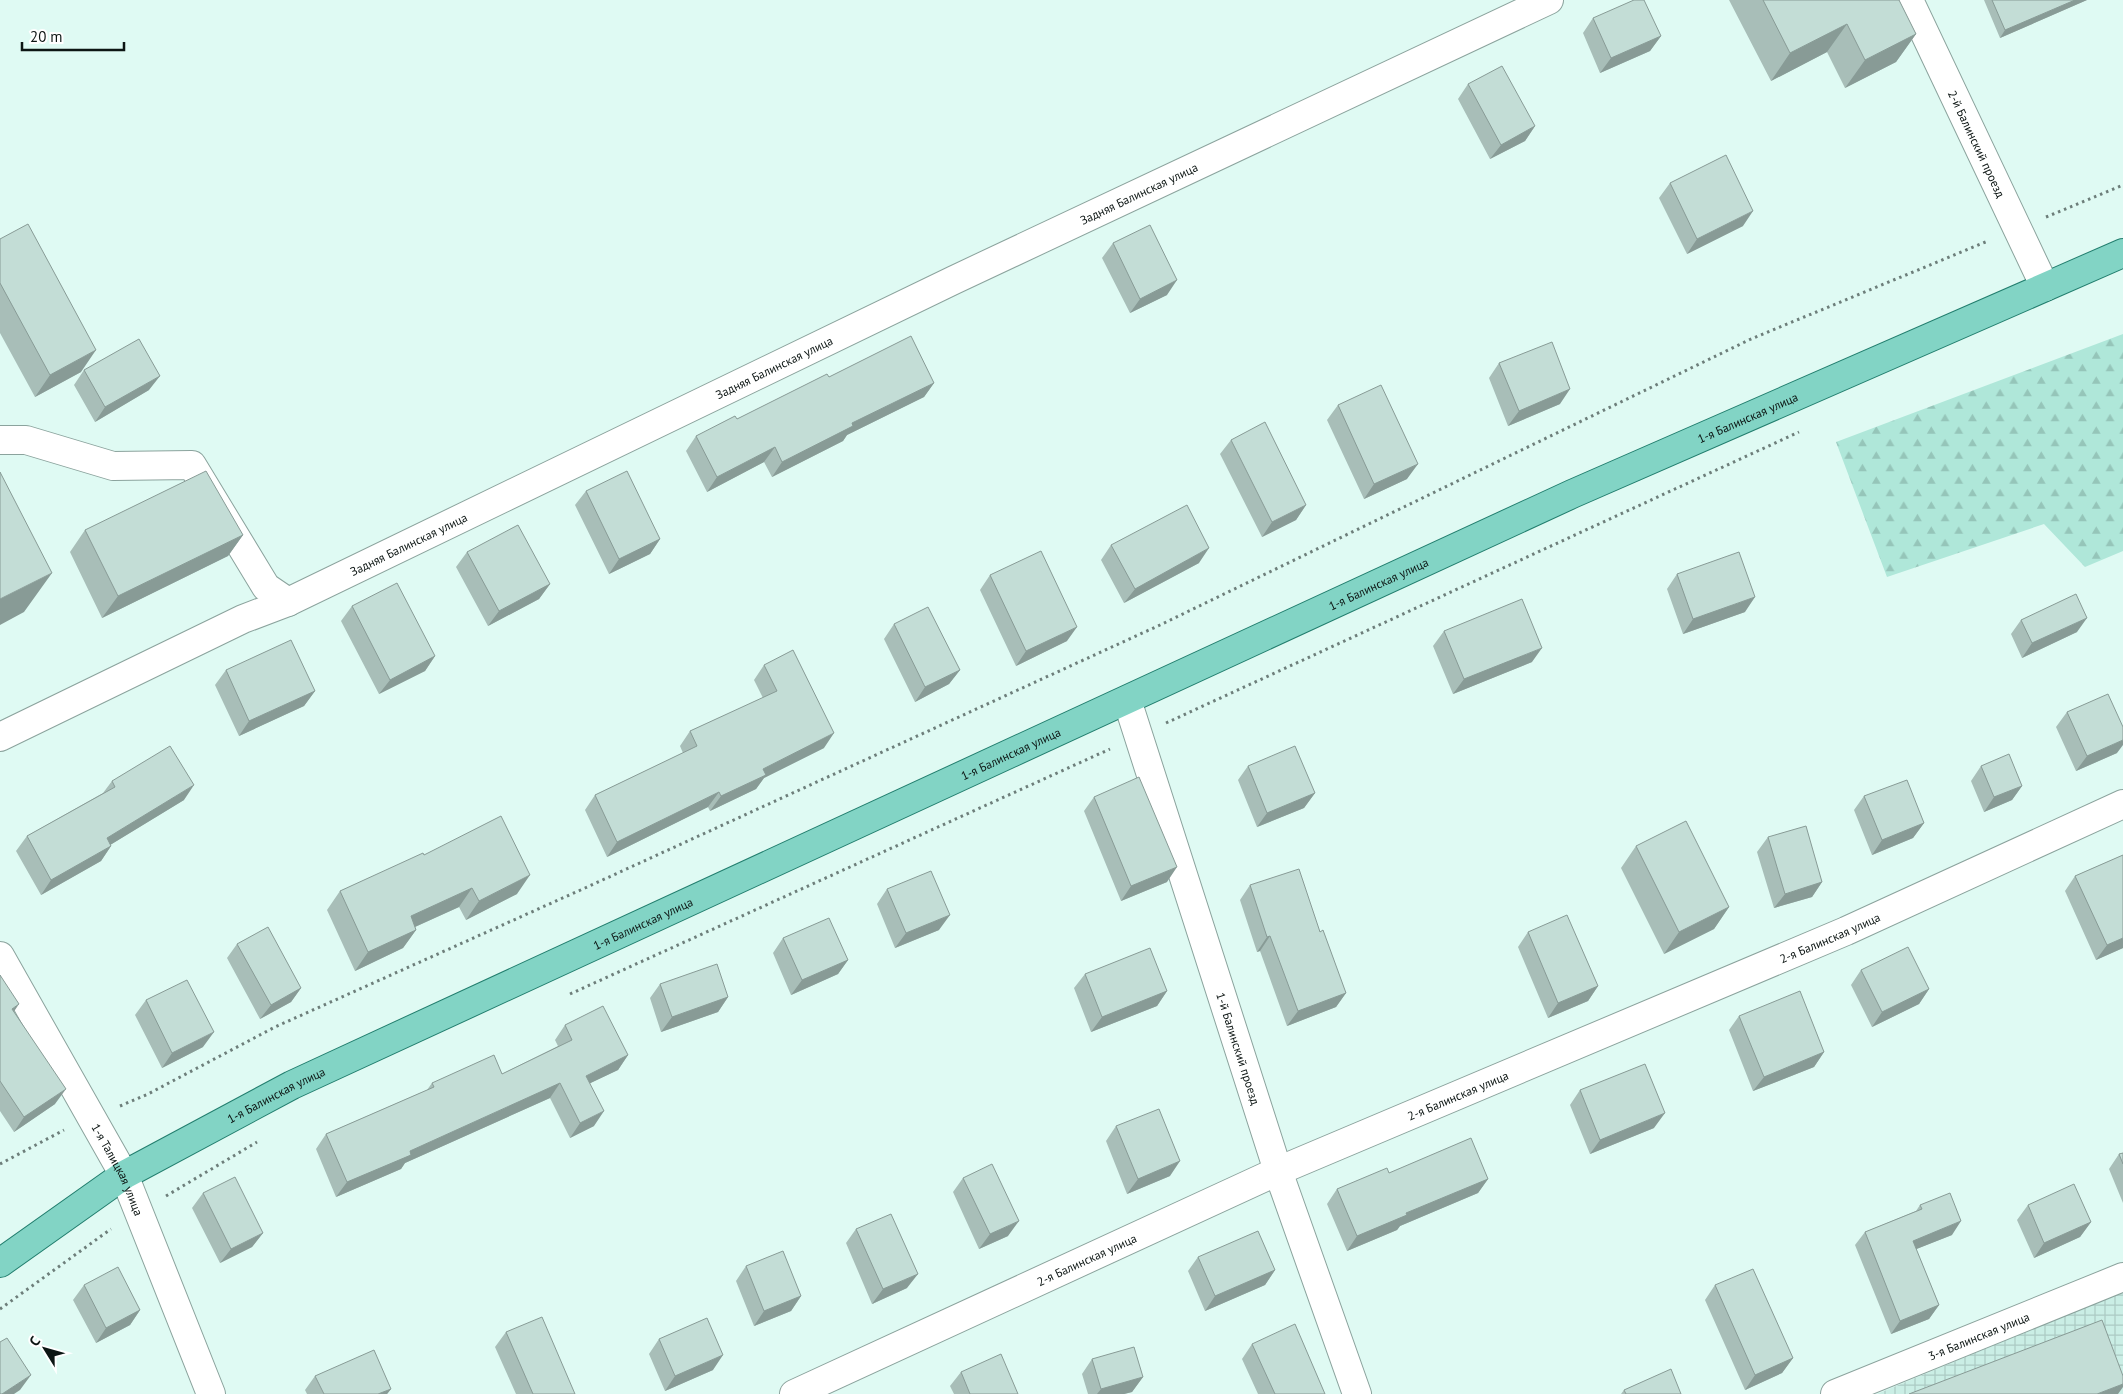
<svg xmlns="http://www.w3.org/2000/svg" width="2123" height="1394" font-family="'PT Sans',sans-serif">
	<style>
		.industrial { fill: url(#industrial-grid) }
		.forest { fill: url(#forest-firs) }
		.lines { fill: none; stroke-linecap: round; stroke-linejoin: round }
		.minor-casing { stroke: #8ba39d; stroke-width: 30 }
		.major-casing { stroke: #227e6e; stroke-width: 30 }
		.path { stroke: #6d7e7a; stroke-width: 3; stroke-dasharray: 2.5 4; stroke-linecap: butt }
		.minor { stroke: #fff; stroke-width: 28 }
		.major { stroke: #82d4c5; stroke-width: 28 }
		.wall { fill: #a8beb8 }
		.shaded-wall { fill: #889b96 }
		.building { fill: #c3ddd6; stroke: #889b96 }
		.labels { text-anchor: middle; dominant-baseline: central; stroke-width: 4; stroke-linejoin: round; paint-order: stroke }
		.street-label { font-size: 12px; fill: #0c1513; stroke: #fff }
	</style>
	<defs>
		<pattern id="industrial-grid" width="8" height="8" patternUnits="userSpaceOnUse" patternTransform="scale(1.25)"><rect width="8" height="8" fill="#caeee5"/><path d="M0 4h8M4 0v8" fill="none" stroke="#accbc4"/></pattern>
		<pattern id="forest-firs" width="22" height="20" patternUnits="userSpaceOnUse" patternTransform="scale(1.25)"><rect width="22" height="20" fill="#afe7d9"/><path d="M5 1l3.5 6h-7zM16 11l3.5 6h-7z" fill="#95c5b9"/></pattern>
	</defs>
	<rect width="100%" height="100%" fill="#dffaf3"/>
	<path class="industrial" d="M2123,1291V1394H1877Z"/>
	<path class="forest" d="M2123,334V551L2085,567L2044,524L1887,577L1836,442Z"/>
	<g class="lines">
		<defs>
			<g id="minor">
				<path id="s1" d="M1909,0L2045,287"/>
				<path d="M0,440H26L113,466L192,465L266,587L288,602"/>
				<path id="s2" d="M1127,700L1278,1171L1357,1394"/>
				<path id="s3" d="M0,737L243,619L288,602L954,280L1549,0"/>
				<path id="s4" d="M0,956L124,1175L211,1394"/>
				<path id="s5" d="M794,1394L1278,1171L1846,931L2123,804"/>
				<path id="s6" d="M1835,1394L2123,1277"/>
			</g>
			<g id="major">
				<path id="s7" d="M0,1263L124,1175L292,1085L1572,494L2123,253"/>
			</g>
		</defs>
		<use href="#minor" class="minor-casing"/>
		<use href="#major" class="major-casing"/>
		<path class="path" d="M2046,217L2123,185
			M1166,723L1799,432
			M570,994L1110,749
			M120,1106L148,1094L275,1027L585,888L1160,625L1751,339L1988,241
			M0,1164L64,1130
			M166,1196L257,1142
			M0,1309L111,1229"/>
		<use href="#minor" class="minor"/>
		<use href="#major" class="major"/>
	</g>
	<path class="wall" d="M1729,0H1899L1916,34L1896,62L1845,88L1827,52L1771,81Z
		M1984,0H2087L2000,38Z
		M1593,18L1661,36L1650,51L1600,73L1583,33Z
		M1468,84L1535,126L1525,141L1490,159L1458,99Z
		M1670,183L1743,226L1687,254L1659,198Z
		M0,239L81,372L35,397L0,333Z
		M1113,243L1167,295L1130,313L1102,258Z
		M1499,363L1560,404L1508,426L1489,378Z
		M84,370L149,390L95,422L74,385Z
		M829,377L934,383L924,397L847,435L843,441L772,477L764,462L707,492L686,451L696,436L737,419Z
		M1338,405L1407,479L1364,499L1327,420Z
		M1231,440L1306,505L1296,520L1262,537L1220,454Z
		M586,491L660,539L650,554L609,574L575,505Z
		M85,530L243,535L228,556L102,618L70,552Z
		M1111,545L1199,563L1124,603L1101,560Z
		M467,552L550,584L539,599L488,626L456,567Z
		M1677,574L1745,612L1683,634L1667,589Z
		M990,575L1067,641L1016,666L980,590Z
		M352,606L435,656L425,671L379,694L341,621Z
		M2021,620L2077,632L2022,658L2011,634Z
		M894,624L960,670L949,684L915,702L884,639Z
		M1444,631L1532,662L1453,694L1433,646Z
		M764,665L824,748L764,778L756,789L710,811L708,807L607,857L585,810L595,795L683,753L680,746L690,731L763,698L754,680Z
		M226,670L315,691L304,706L239,736L215,685Z
		M2067,712L2117,753L2076,771L2056,727Z
		M1248,766L1315,793L1304,808L1257,827L1238,780Z
		M1981,766L2022,786L2012,800L1984,812L1971,781Z
		M112,781L184,800L110,845L111,846L101,861L41,895L16,851L27,836L103,793Z
		M1864,796L1924,823L1913,838L1872,855L1854,810Z
		M1094,797L1167,882L1121,901L1084,811Z
		M1768,837L1822,882L1812,897L1774,908L1757,852Z
		M1636,846L1729,907L1714,929L1664,954L1621,868Z
		M424,855L517,894L466,920L459,907L415,927L416,930L403,948L355,971L327,910L340,891Z
		M2123,855V948L2096,960L2065,891L2075,876Z
		M1250,885L1320,932L1346,993L1336,1007L1287,1026L1260,951L1257,952L1240,900Z
		M887,889L939,930L895,948L877,904Z
		M1528,932L1598,986L1588,1001L1548,1018L1518,947Z
		M783,938L848,960L838,974L791,995L773,953Z
		M237,944L301,988L291,1002L260,1019L227,958Z
		M1861,970L1929,989L1919,1004L1872,1027L1851,985Z
		M1085,974L1167,991L1157,1006L1091,1032L1074,988Z
		M0,975L14,1012L55,1104L14,1132L0,1111Z
		M660,984L728,997L718,1012L661,1032L650,998Z
		M146,1000L203,1047L162,1068L135,1015Z
		M1739,1016L1824,1052L1814,1067L1753,1091L1729,1030Z
		M565,1025L628,1055L618,1070L590,1083L594,1126L570,1138L550,1098L405,1163L401,1169L336,1197L316,1149L326,1134L427,1090L432,1083L502,1074L558,1046L555,1040Z
		M1580,1090L1654,1128L1590,1154L1570,1105Z
		M1116,1126L1170,1176L1127,1194L1106,1141Z
		M2123,1153V1203L2109,1169L2119,1154Z
		M1389,1173L1488,1179L1478,1193L1400,1226L1397,1230L1347,1251L1327,1204L1337,1189Z
		M963,1178L1008,1236L979,1249L953,1192Z
		M203,1193L263,1233L252,1247L220,1263L192,1208Z
		M1920,1205L1952,1235L1916,1249L1939,1305L1929,1319L1891,1334L1855,1245L1865,1232L1916,1211Z
		M2028,1205L2091,1222L2080,1237L2034,1258L2017,1220Z
		M856,1229L907,1288L872,1304L846,1243Z
		M1198,1257L1275,1270L1265,1285L1205,1311L1188,1271Z
		M746,1266L801,1296L791,1311L754,1326L736,1281Z
		M84,1285L140,1310L130,1325L96,1343L73,1300Z
		M1715,1285L1793,1358L1782,1373L1745,1390L1705,1300Z
		M506,1332L575,1394H516L495,1347Z
		M659,1339L713,1370L665,1391L649,1354Z
		M1252,1344L1325,1394H1258L1242,1359Z
		M1092,1359L1143,1377L1132,1392L1124,1394H1088L1082,1374Z
		M961,1372L1018,1394H954L950,1386Z
		M315,1376L391,1389L387,1394H307L305,1390Z
		M1624,1390L1681,1394H1621Z"/>
	<path class="shaded-wall" d="M2075,0H2087L2000,38L2005,30Z
		M1847,24L1827,52L1771,81L1790,53Z
		M1916,34L1896,62L1845,88L1865,60Z
		M1661,36L1650,51L1600,73L1611,58Z
		M1535,126L1525,141L1490,159L1501,145Z
		M1753,211L1743,226L1687,254L1697,239Z
		M1177,280L1167,295L1130,313L1140,299Z
		M96,350L81,372L35,397L50,375Z
		M160,376L149,390L95,422L105,407Z
		M934,383L924,397L847,435L843,441L772,477L782,462L852,423Z
		M1570,389L1560,404L1508,426L1519,411Z
		M775,447L764,462L707,492L717,477Z
		M1418,464L1407,479L1364,499L1374,484Z
		M1306,505L1296,520L1262,537L1272,522Z
		M243,535L228,556L102,618L118,596Z
		M660,539L650,554L609,574L619,559Z
		M1209,548L1199,563L1124,603L1135,589Z
		M52,573L24,612L0,625V599Z
		M550,584L539,599L488,626L499,611Z
		M1755,597L1745,612L1683,634L1693,619Z
		M2087,618L2077,632L2022,658L2032,643Z
		M1077,627L1067,641L1016,666L1026,651Z
		M1542,648L1532,662L1453,694L1464,679Z
		M435,656L425,671L379,694L390,680Z
		M960,670L949,684L915,702L925,687Z
		M315,691L304,706L239,736L249,721Z
		M834,733L824,748L764,778L756,789L710,811L721,796L763,769Z
		M2123,740V745L2117,753L2076,771L2087,756Z
		M194,785L184,800L97,853L107,838Z
		M2022,786L2012,800L1984,812L1994,797Z
		M719,792L708,807L607,857L617,842Z
		M1315,793L1304,808L1257,827L1267,813Z
		M1924,823L1913,838L1872,855L1882,840Z
		M111,846L101,861L41,895L51,880Z
		M1177,867L1167,882L1121,901L1131,886Z
		M530,875L517,894L466,920L479,901Z
		M1822,882L1812,897L1774,908L1785,894Z
		M472,888L459,907L397,935L411,916Z
		M1729,907L1714,929L1664,954L1679,932Z
		M950,915L939,930L895,948L906,933Z
		M416,930L403,948L355,971L368,952Z
		M1270,936L1260,951L1257,952L1267,937Z
		M2123,938V948L2096,960L2107,945Z
		M848,960L838,974L791,995L802,980Z
		M1598,986L1588,1001L1548,1018L1558,1003Z
		M301,988L291,1002L260,1019L271,1005Z
		M1929,989L1919,1004L1872,1027L1882,1012Z
		M1167,991L1157,1006L1091,1032L1102,1017Z
		M1346,993L1336,1007L1287,1026L1298,1011Z
		M728,997L718,1012L661,1032L672,1017Z
		M19,1004L9,1019L12,1009Z
		M214,1032L203,1047L162,1068L172,1053Z
		M1824,1052L1814,1067L1753,1091L1764,1077Z
		M628,1055L618,1070L576,1090L586,1076Z
		M560,1083L550,1098L405,1163L401,1169L336,1197L347,1182L410,1151Z
		M66,1089L55,1104L14,1132L24,1117Z
		M604,1111L594,1126L570,1138L580,1123Z
		M1665,1113L1654,1128L1590,1154L1600,1140Z
		M1180,1161L1170,1176L1127,1194L1138,1179Z
		M1488,1179L1478,1193L1400,1226L1397,1230L1347,1251L1357,1236L1406,1213Z
		M1019,1221L1008,1236L979,1249L990,1234Z
		M1961,1221L1952,1235L1904,1254L1913,1241Z
		M2091,1222L2080,1237L2034,1258L2044,1243Z
		M263,1233L252,1247L220,1263L231,1249Z
		M1275,1270L1265,1285L1205,1311L1215,1296Z
		M918,1274L907,1288L872,1304L883,1289Z
		M801,1296L791,1311L754,1326L764,1311Z
		M1939,1305L1929,1319L1891,1334L1900,1321Z
		M140,1310L130,1325L96,1343L106,1328Z
		M723,1355L713,1370L665,1391L675,1376Z
		M1793,1358L1782,1373L1745,1390L1755,1375Z
		M31,1375L20,1390L14,1394H2Z
		M1143,1377L1132,1392L1124,1394H1097L1101,1389Z
		M2123,1384V1387L2118,1394H2097Z
		M391,1389L387,1394H378Z"/>
	<path class="building" d="M1634,0H1644L1661,36L1611,58L1593,18Z
		M1763,0H1899L1916,34L1865,60L1847,24L1790,53Z
		M1992,0H2075L2005,30Z
		M1502,66L1535,126L1501,145L1468,84Z
		M1726,155L1753,211L1697,239L1670,183Z
		M28,224L96,350L50,375L0,283V239Z
		M1150,225L1177,280L1140,299L1113,243Z
		M911,336L934,383L852,423L853,426L782,462L775,447L717,477L696,436L735,416L737,419L827,374L829,377Z
		M139,339L160,376L105,407L84,370Z
		M1552,342L1570,389L1519,411L1499,363Z
		M1381,385L1418,464L1374,484L1338,405Z
		M1265,422L1306,505L1272,522L1231,440Z
		M206,471L243,535L118,596L85,530Z
		M627,471L660,539L619,559L586,491Z
		M0,472L52,573L0,599Z
		M1187,505L1209,548L1135,589L1111,545Z
		M518,525L550,584L499,611L467,552Z
		M1041,551L1077,627L1026,651L990,575Z
		M1739,552L1755,597L1693,619L1677,574Z
		M397,583L435,656L390,680L352,606Z
		M2076,594L2087,618L2032,643L2021,620Z
		M1522,599L1542,648L1464,679L1444,631Z
		M928,607L960,670L925,687L894,624Z
		M291,640L315,691L249,721L226,670Z
		M793,650L834,733L763,769L766,775L721,796L719,792L617,842L595,795L697,746L690,731L777,691L764,665Z
		M2108,694L2123,727V740L2087,756L2067,712Z
		M170,746L194,785L107,838L111,846L51,880L27,836L115,787L112,781Z
		M1295,746L1315,793L1267,813L1248,766Z
		M2009,754L2022,786L1994,797L1981,766Z
		M1139,777L1177,867L1131,886L1094,797Z
		M1907,780L1924,823L1882,840L1864,796Z
		M501,816L530,875L479,901L472,888L411,916L416,930L368,952L340,891L423,853L424,855Z
		M1686,821L1729,907L1679,932L1636,846Z
		M1806,826L1822,882L1785,894L1768,837Z
		M2123,855V938L2107,945L2075,876Z
		M1299,869L1320,932L1323,930L1346,993L1298,1011L1270,936L1267,937L1250,885Z
		M931,871L950,915L906,933L887,889Z
		M1567,915L1598,986L1558,1003L1528,932Z
		M829,918L848,960L802,980L783,938Z
		M268,927L301,988L271,1005L237,944Z
		M1908,947L1929,989L1882,1012L1861,970Z
		M1150,948L1167,991L1102,1017L1085,974Z
		M717,964L728,997L672,1017L660,984Z
		M0,975L19,1004L12,1009L66,1089L24,1117L0,1081Z
		M187,980L214,1032L172,1053L146,1000Z
		M1800,991L1824,1052L1764,1077L1739,1016Z
		M603,1006L628,1055L586,1076L604,1111L580,1123L560,1083L410,1151L411,1155L347,1182L326,1134L434,1087L432,1083L494,1055L502,1074L572,1040L565,1025Z
		M1645,1064L1665,1113L1600,1140L1580,1090Z
		M1159,1109L1180,1161L1138,1179L1116,1126Z
		M1471,1138L1488,1179L1406,1213L1407,1215L1357,1236L1337,1189L1387,1168L1389,1173Z
		M2123,1153V1164L2119,1154Z
		M992,1164L1019,1221L990,1234L963,1178Z
		M235,1177L263,1233L231,1249L203,1193Z
		M2074,1184L2091,1222L2044,1243L2028,1205Z
		M1950,1193L1961,1221L1913,1241L1939,1305L1900,1321L1865,1232L1922,1209L1920,1205Z
		M891,1214L918,1274L883,1289L856,1229Z
		M1258,1231L1275,1270L1215,1296L1198,1257Z
		M783,1251L801,1296L764,1311L746,1266Z
		M118,1267L140,1310L106,1328L84,1285Z
		M1753,1269L1793,1358L1755,1375L1715,1285Z
		M542,1317L575,1394H533L506,1332Z
		M707,1318L723,1355L675,1376L659,1339Z
		M2102,1320L2123,1376V1384L2097,1394H1909Z
		M1295,1324L1325,1394H1275L1252,1344Z
		M7,1338L31,1375L2,1394H0V1342Z
		M1134,1347L1143,1377L1101,1389L1092,1359Z
		M374,1350L391,1389L378,1394H324L315,1376Z
		M1001,1354L1018,1394H970L961,1372Z
		M1671,1369L1681,1394H1626L1624,1390Z"/>
	<g class="labels">
		<g class="street-label">
			<text stroke="none"><textPath href="#s1" startOffset="159">2-й Балинский проезд</textPath></text>
			<text stroke="none"><textPath href="#s3" startOffset="1262">Задняя Балинская улица</textPath></text>
			<text stroke="none"><textPath href="#s3" startOffset="858">Задняя Балинская улица</textPath></text>
			<text stroke="none"><textPath href="#s7" startOffset="1944">1-я Балинская улица</textPath></text>
			<text stroke="none"><textPath href="#s3" startOffset="452">Задняя Балинская улица</textPath></text>
			<text stroke="none"><textPath href="#s7" startOffset="1539">1-я Балинская улица</textPath></text>
			<text stroke="none"><textPath href="#s7" startOffset="1134">1-я Балинская улица</textPath></text>
			<text stroke="none"><textPath href="#s7" startOffset="729">1-я Балинская улица</textPath></text>
			<text stroke="none"><textPath href="#s5" startOffset="1132">2-я Балинская улица</textPath></text>
			<text stroke="none"><textPath href="#s2" startOffset="366">1-й Балинский проезд</textPath></text>
			<text stroke="none"><textPath href="#s7" startOffset="324">1-я Балинская улица</textPath></text>
			<text stroke="none"><textPath href="#s5" startOffset="728">2-я Балинская улица</textPath></text>
			<text stroke="none"><textPath href="#s4" startOffset="244">1-я Талицкая улица</textPath></text>
			<text stroke="none"><textPath href="#s5" startOffset="322">2-я Балинская улица</textPath></text>
			<text stroke="none"><textPath href="#s6" startOffset="155">3-я Балинская улица</textPath></text>
		</g>
	</g>
	<g transform="translate(45 1349) rotate(307)" stroke="#ffffff" stroke-width="4" paint-order="stroke">
	<path d="M0-4L9 19L0 12L-9 19Z" fill="#0c1513"/>
	<text y="-8" font-size="14" font-weight="bold" text-anchor="middle" fill="#0c1513">С</text>
	</g>
	<path d="M22 42v8h102v-8" fill="none" stroke="#0c1513" stroke-width="2.5"/>
	<text x="30" y="42" font-size="15" fill="#0c1513" stroke="#ffffff" stroke-width="4" paint-order="stroke">20 m</text>
</svg>
